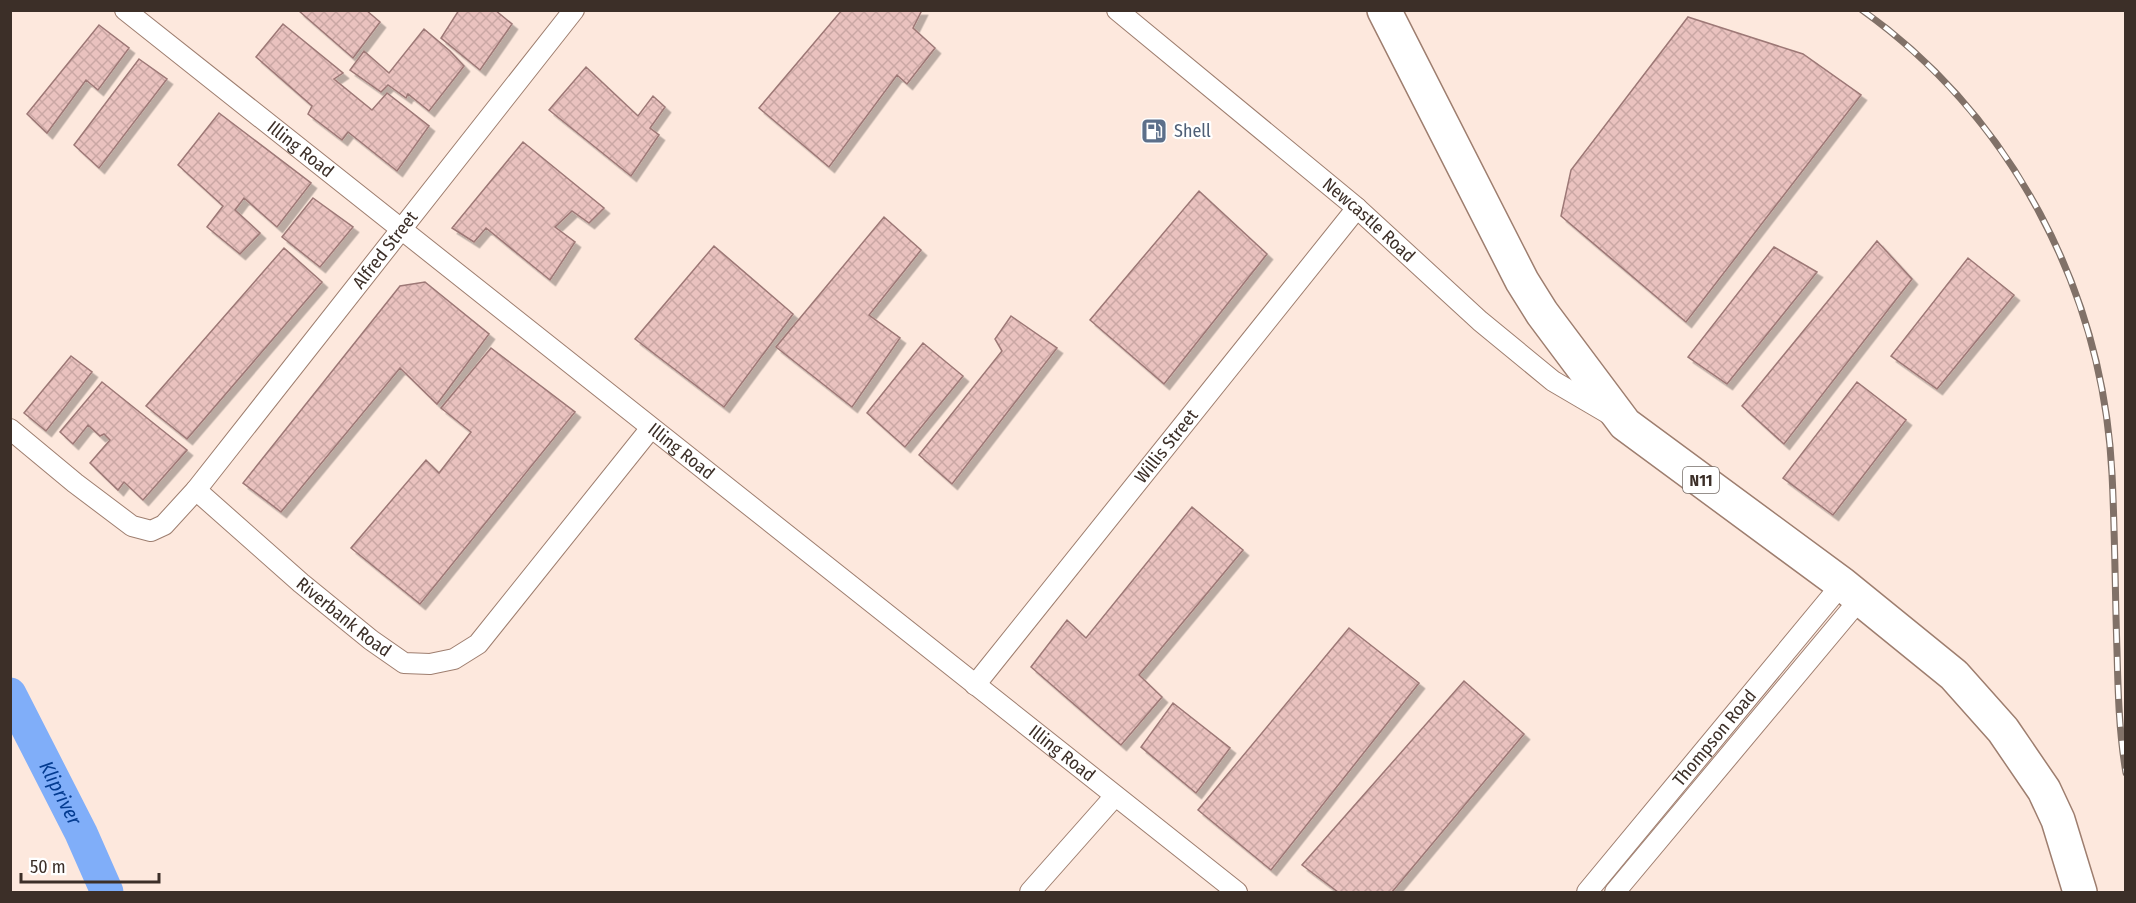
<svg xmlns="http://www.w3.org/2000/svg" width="2136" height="903" font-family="'Fira Sans Condensed',sans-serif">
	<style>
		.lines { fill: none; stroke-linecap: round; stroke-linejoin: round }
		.river { stroke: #80aef9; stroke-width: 33 }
		.building { fill: url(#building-cross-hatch); stroke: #9d7876; stroke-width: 1.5; filter: url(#shadow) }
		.street-casing { stroke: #9e7e6f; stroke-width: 22 }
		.highway-casing { stroke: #9e7e6f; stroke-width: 36 }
		.street { stroke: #fff; stroke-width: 20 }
		.highway { stroke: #fff; stroke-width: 33 }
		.rail-casing { stroke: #817168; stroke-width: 7 }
		.rail { stroke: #fff; stroke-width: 4.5; stroke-dasharray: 14; stroke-linecap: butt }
		.labels { text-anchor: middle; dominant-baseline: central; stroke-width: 4.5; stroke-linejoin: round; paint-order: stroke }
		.shield { fill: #fff; stroke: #766d68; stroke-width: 1.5 }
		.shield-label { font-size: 16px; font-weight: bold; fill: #3c2f28 }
		.service-label { font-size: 18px; fill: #4e5e75; stroke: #fff; text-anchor: start }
		.street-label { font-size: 18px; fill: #3c2f28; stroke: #fff }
		.water-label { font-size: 20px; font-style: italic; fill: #043c91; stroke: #fff }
	</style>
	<defs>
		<pattern id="building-cross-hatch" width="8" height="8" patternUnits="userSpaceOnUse" patternTransform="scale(1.5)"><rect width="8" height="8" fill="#eac2bf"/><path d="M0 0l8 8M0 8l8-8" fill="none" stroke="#caa7a4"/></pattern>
		<filter id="shadow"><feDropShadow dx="5.5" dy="5.5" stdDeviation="0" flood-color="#0004"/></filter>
	</defs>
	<rect width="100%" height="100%" fill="#fde8dd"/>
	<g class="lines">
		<path class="river" id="s1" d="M10,694L81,833L107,892"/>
	</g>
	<path class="building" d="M366,10L380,22L353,58L299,11Z
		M459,10H495L512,24L480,70L441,38Z
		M842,10H922L913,28L935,48L907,84L897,75L829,167L759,108Z
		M1688,17L1803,54L1861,95L1686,322L1561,216L1571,170Z
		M283,24L343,73L334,79L372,110L387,93L429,126L397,171L348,132L342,140L308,114L312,106L256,57Z
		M99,25L129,48L98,90L86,80L47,133L27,114Z
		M424,29L450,51L464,66L429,111L408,94L406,98L388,85L381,92L350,70L364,51L389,73Z
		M139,59L167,79L99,168L74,145Z
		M586,67L638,116L653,96L665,107L650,128L659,135L631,176L549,110Z
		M219,113L311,183L277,227L244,198L235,210L260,233L240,254L207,227L223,206L178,165Z
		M523,142L604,208L589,223L572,211L555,227L575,242L550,280L486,228L474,242L452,228Z
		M1199,191L1267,254L1164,384L1090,320Z
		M313,198L353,227L320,267L282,237Z
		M884,217L921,250L869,315L900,338L852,407L776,347Z
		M1877,241L1912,279L1784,444L1742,406Z
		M714,246L793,314L724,407L635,339Z
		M1774,247L1817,272L1727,384L1688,357Z
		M284,248L322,282L187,439L146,406Z
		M1968,258L2014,295L1937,389L1891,356Z
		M425,282L489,334L437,404L400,368L281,512L243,483L400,286Z
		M1011,316L1057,348L952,484L919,455L1002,351L995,339Z
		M923,343L963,376L905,447L867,413Z
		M491,348L575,412L420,604L351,548L426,460L439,473L471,432L441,408Z
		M71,356L92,372L46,431L24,413Z
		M102,382L187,450L143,500L124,482L118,490L90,463L110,440L104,434L100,436L88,425L73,444L60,432Z
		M1857,382L1906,420L1833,515L1783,478Z
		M1192,507L1243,550L1139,675L1162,697L1121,745L1031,667L1067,620L1086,638Z
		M1349,628L1419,683L1271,870L1198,810Z
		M1464,681L1524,734L1392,892H1338L1302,865Z
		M1173,703L1230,748L1196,793L1141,747Z"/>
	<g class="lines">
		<defs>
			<g id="street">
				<path id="s2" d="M125,10L1237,892"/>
				<path id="s3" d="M1117,10L1357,208L1480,321L1553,381L1611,415"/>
				<path id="s4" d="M10,429L75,483L132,526L151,531L164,525L196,490L574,10"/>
				<path id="s5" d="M196,490L301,583L371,640L404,663L430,664L454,659L478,644L651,428"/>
				<path id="s6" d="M975,685L1357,208"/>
				<path d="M1030,892L1115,796"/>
				<path id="s7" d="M1587,892L1842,584"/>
				<path d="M1615,892L1860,599"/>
			</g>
			<path id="highway" d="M1384,10L1522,281L1542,313L1625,424L1842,584L1954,675L2003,730L2044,790L2058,820L2080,892"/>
		</defs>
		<use href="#street" class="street-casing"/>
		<use href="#highway" class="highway-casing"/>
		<use href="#street" class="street"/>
		<use href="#highway" class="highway"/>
		<defs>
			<path id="rail" d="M1862,10C2012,117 2103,291 2112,474C2115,533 2115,592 2117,651C2118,692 2119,732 2126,773"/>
		</defs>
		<use href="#rail" class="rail-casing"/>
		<use href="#rail" class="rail"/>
	</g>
	<defs>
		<symbol id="fuel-square" viewBox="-11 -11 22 22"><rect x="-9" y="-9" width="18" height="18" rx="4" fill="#5c6f8a" stroke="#fff"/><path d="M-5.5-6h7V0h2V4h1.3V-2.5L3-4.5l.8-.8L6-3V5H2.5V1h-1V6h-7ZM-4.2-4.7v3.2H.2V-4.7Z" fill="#fff"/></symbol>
	</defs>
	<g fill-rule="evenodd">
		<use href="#fuel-square" x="1139" y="116" width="30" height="30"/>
	</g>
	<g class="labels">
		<rect class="shield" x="1683" y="467" width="36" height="26" rx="4.5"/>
		<g class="shield-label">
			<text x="1701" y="480">N11</text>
		</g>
		<g class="service-label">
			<text x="1174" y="131">Shell</text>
		</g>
		<g class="street-label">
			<text stroke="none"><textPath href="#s2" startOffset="224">Illing Road</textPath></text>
			<text stroke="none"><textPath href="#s3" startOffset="328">Newcastle Road</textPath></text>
			<text stroke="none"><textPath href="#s4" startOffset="543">Alfred Street</textPath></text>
			<text stroke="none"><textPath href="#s6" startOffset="306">Willis Street</textPath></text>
			<text stroke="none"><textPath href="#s2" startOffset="710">Illing Road</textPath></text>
			<text stroke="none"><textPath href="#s5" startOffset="195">Riverbank Road</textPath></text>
			<text stroke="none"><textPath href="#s7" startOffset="200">Thompson Road</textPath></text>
			<text stroke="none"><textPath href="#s2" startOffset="1196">Illing Road</textPath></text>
		</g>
		<g class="water-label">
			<text stroke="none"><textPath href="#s1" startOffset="111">Klipriver</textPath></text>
		</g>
	</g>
	<rect width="2136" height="903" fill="none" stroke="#3c2f28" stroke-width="24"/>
	<path d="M21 873v9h138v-9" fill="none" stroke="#3c2f28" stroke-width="3"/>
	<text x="30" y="873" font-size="18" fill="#3c2f28" stroke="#ffffff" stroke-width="4.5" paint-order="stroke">50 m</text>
</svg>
